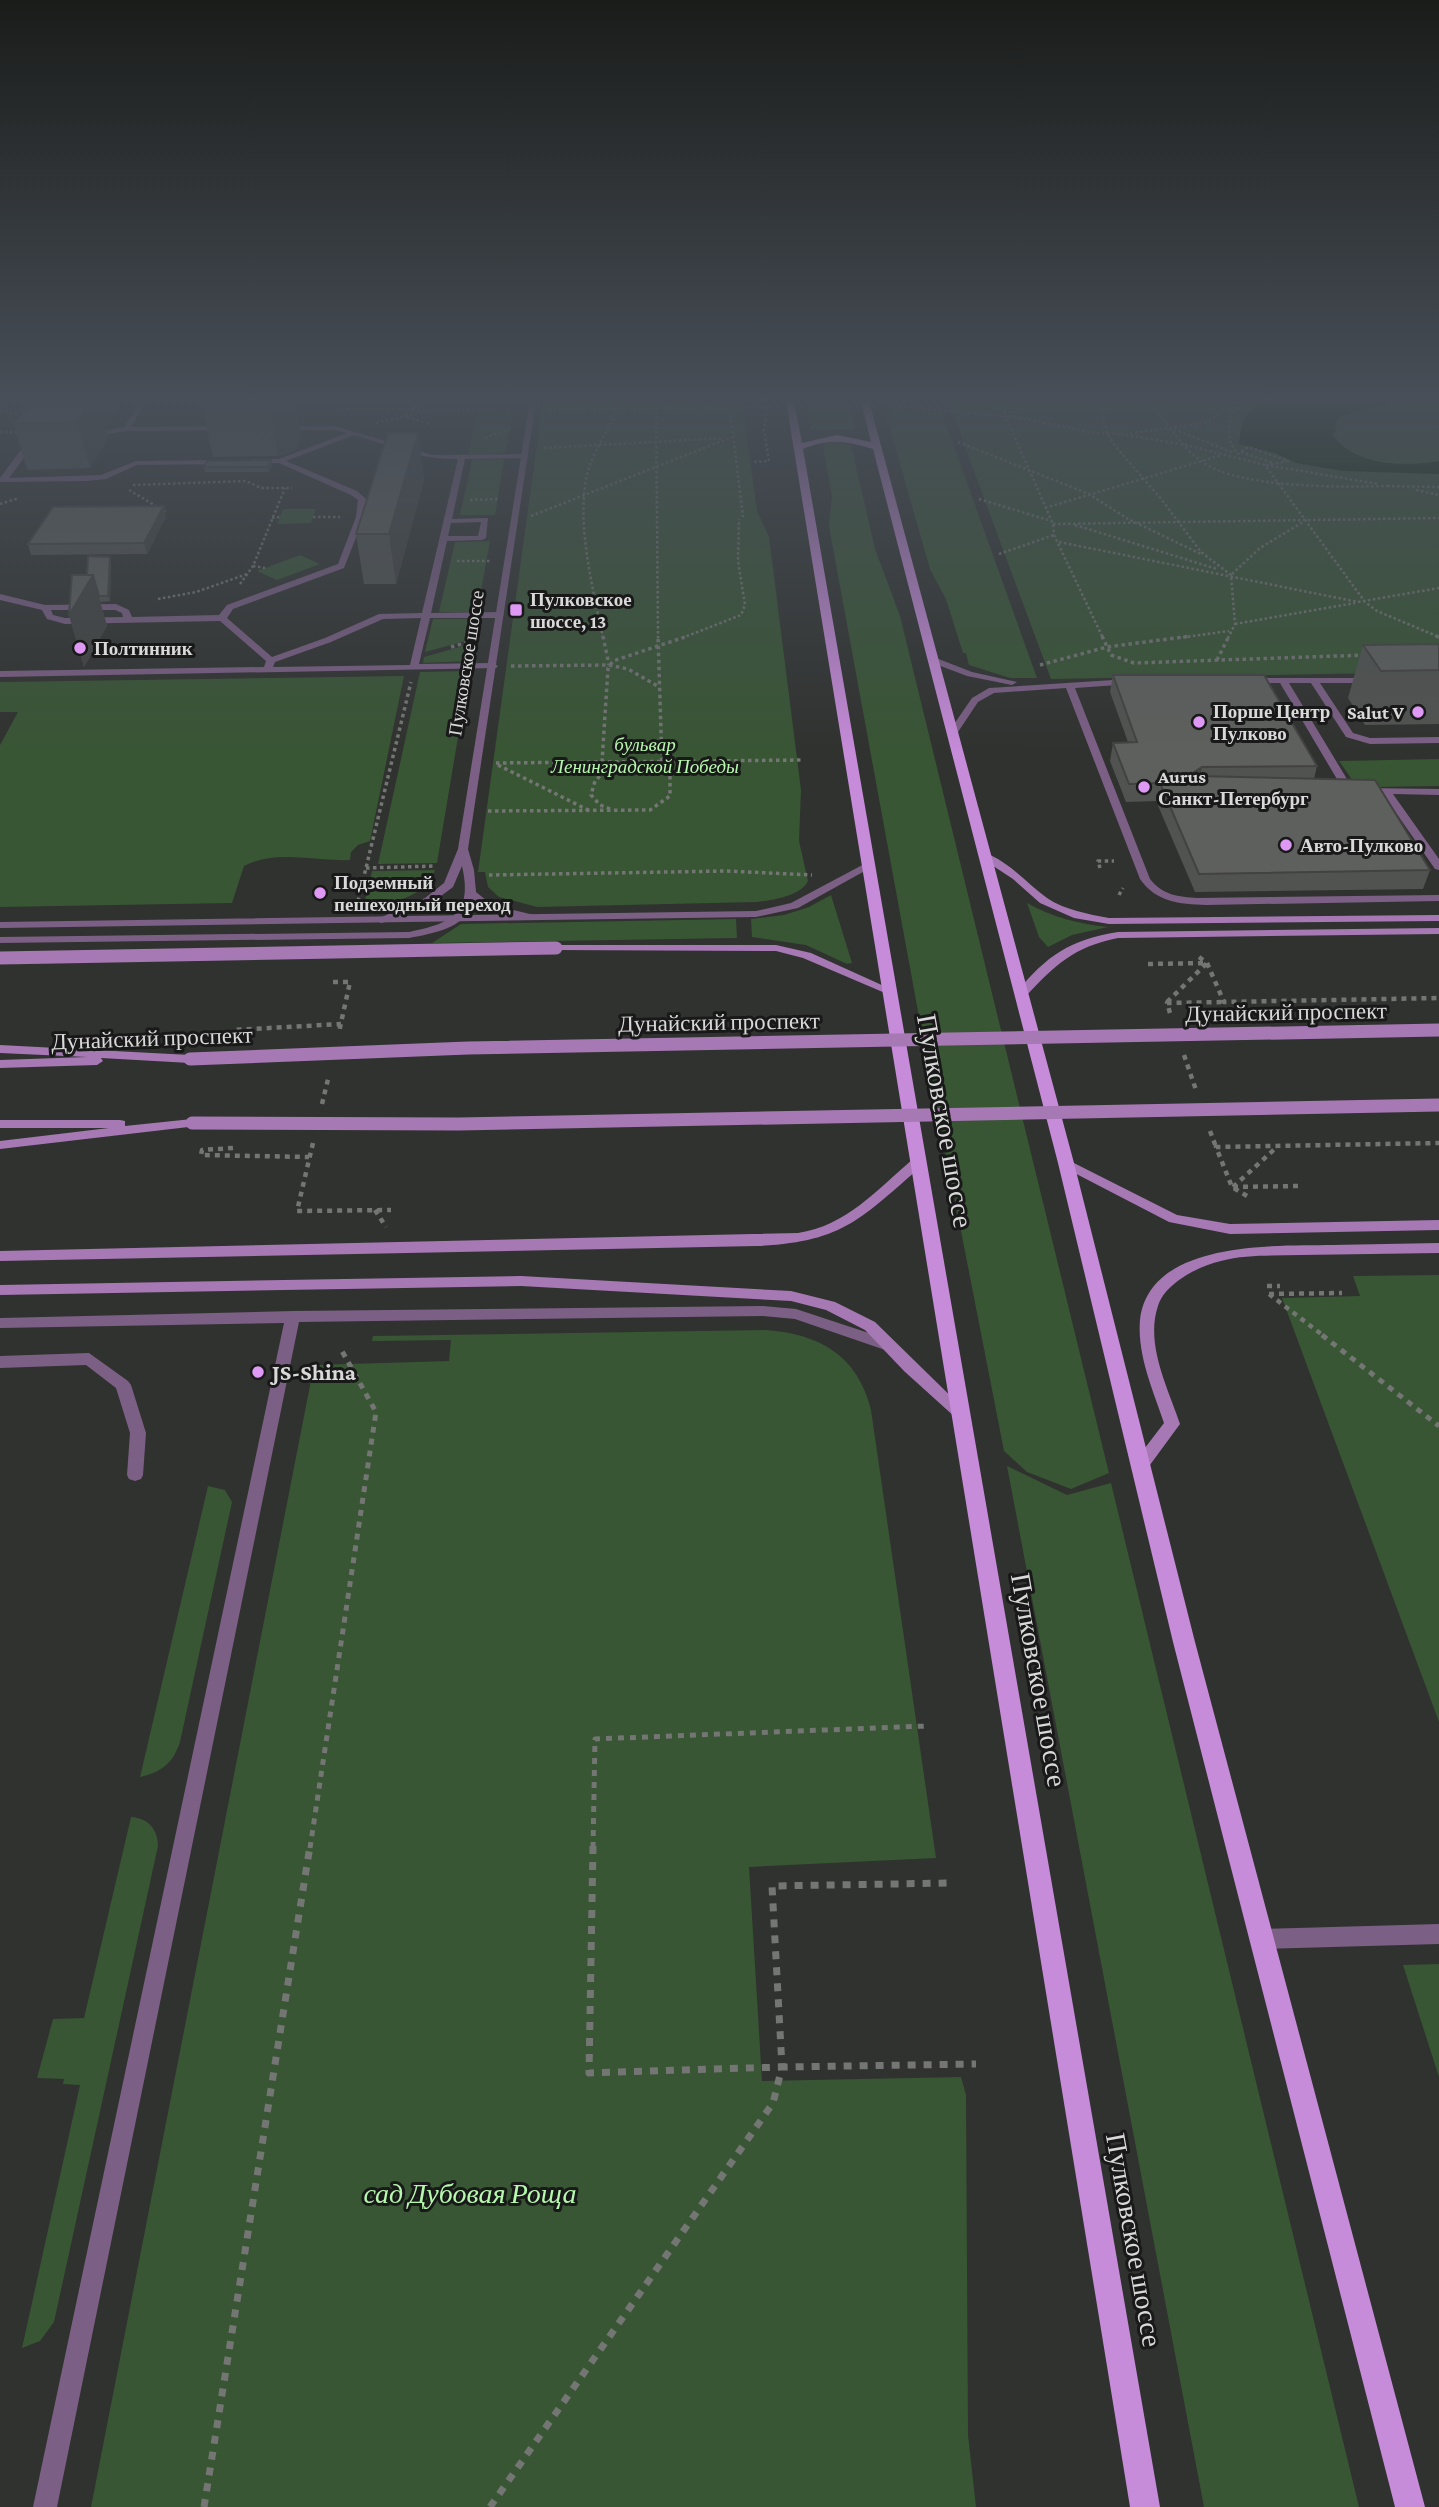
<svg xmlns="http://www.w3.org/2000/svg" width="1439" height="2507" font-family="'Crimson Pro',serif">
	<style>
		.green { fill: #385534 }
		.water { fill: #062703 }
		.lines { fill: none; stroke-linecap: round; stroke-linejoin: round }
		.path-far4 { stroke: #747674; stroke-width: 2.5; stroke-dasharray: 2.5 2.5; stroke-linecap: butt }
		.path-far3 { stroke: #747674; stroke-width: 3.5; stroke-dasharray: 3.5 3.5; stroke-linecap: butt }
		.path-far2 { stroke: #747674; stroke-width: 4.5; stroke-dasharray: 5 5; stroke-linecap: butt }
		.path-far1 { stroke: #747674; stroke-width: 5; stroke-dasharray: 6 6; stroke-linecap: butt }
		.path { stroke: #747674; stroke-width: 7; stroke-dasharray: 8 8; stroke-linecap: butt }
		.service { fill: #7c5f85; fill-rule: evenodd }
		.minor { fill: #7c5f85; fill-rule: evenodd }
		.tertiary { fill: #7c5f85; fill-rule: evenodd }
		.secondary { fill: #a678b4; fill-rule: evenodd }
		.primary { fill: #c68bd9; fill-rule: evenodd }
		.secondary-bridge { stroke: #a678b4; stroke-width: 13 }
		.wall { fill: #515350 }
		.shaded-wall { fill: #424341 }
		.building { fill: #5e605d; stroke: #424341; stroke-width: 2 }
		.poi-dot { fill: #dd99f3; stroke: #181918; stroke-width: 2.5 }
		.labels { text-anchor: middle; dominant-baseline: central; stroke-width: 6; stroke-linejoin: round; paint-order: stroke }
		.far-poi-label { font-size: 19px; font-weight: bold; fill: #d8d9d8; stroke: #181918; text-anchor: start }
		.far-street-label { font-size: 19px; fill: #d8d9d8; stroke: #181918 }
		.far-park-label { font-size: 19px; font-style: italic; fill: #b6f8ad; stroke: #181918 }
		.street-label { font-size: 23px; fill: #d8d9d8; stroke: #181918 }
		.poi-label { font-size: 23px; font-weight: bold; fill: #d8d9d8; stroke: #181918; text-anchor: start }
		.near-street-label { font-size: 28px; fill: #d8d9d8; stroke: #181918 }
		.near-park-label { font-size: 28px; font-style: italic; fill: #b6f8ad; stroke: #181918 }
	</style>
	<rect width="100%" height="100%" fill="#30322f"/>
	<path class="green" d="M543,401H742L757,511L769,537L801,790L799,841L808,881C801,896 773,900 757,902L537,907L499,897L488,887L485,872H478Z
		M948,401H1439V672L1051,679Z
		M891,408L942,413L1037,678H1010L969,665L966,653H963L946,599L930,569L885,411H891Z
		M807,409H850L855,429L810,430Z
		M513,412L505,453L468,454L477,413Z
		M832,441L851,445L875,549L900,616L1109,1473L1071,1489L1027,1472L1004,1451L917,1006L829,526L832,496L823,447L826,443Z
		M504,459L495,515H460L472,460Z
		M283,509H316L311,523L277,524Z
		M490,541L477,612H439L455,542Z
		M300,555L320,564L277,580L257,571Z
		M433,619H473L469,640L425,652Z
		M474,643L470,661L423,663L424,657Z
		M469,671L437,863L378,864L420,672Z
		M404,676L370,841L358,845L351,852L350,860C315,862 277,849 244,866L232,903L0,907V745L18,712H0V682Z
		M1439,759V786L1375,787L1353,781L1339,761Z
		M435,870C426,898 390,904 364,905L372,871Z
		M831,895L852,963L847,964L806,945L752,937L751,919L784,915L809,907Z
		M1027,903C1052,917 1079,924 1108,927L1072,935L1048,947L1039,937Z
		M736,919L737,938L432,943L461,924Z
		M1439,1275V1722L1282,1298L1360,1296L1353,1276Z
		M766,1330C820,1334 858,1356 871,1410L936,1858L749,1867L762,2081L961,2077L966,2095L968,2435L976,2507H91L314,1365L449,1361L451,1340L372,1341L373,1336Z
		M1007,1466L1067,1495L1111,1483L1359,2507H1204Z
		M208,1486L225,1490L232,1502L180,1742C173,1763 162,1772 140,1777Z
		M131,1817C149,1818 158,1830 158,1846L54,2322L40,2341L22,2348L80,2085L63,2084L64,2079L37,2078L53,2019L84,2018Z
		M1439,1964V2077L1403,1965Z"/>
	<path class="water" d="M1265,401H1402L1339,417L1335,428L1337,432L1332,434C1353,466 1404,467 1439,461V474L1343,471L1296,463L1275,453L1239,444C1242,418 1242,416 1265,401Z"/>
	<g class="lines">
		<path class="path-far4" d="M424,401L403,416L430,424
			M656,401L658,638
			M729,401L743,517
			M999,401L1053,524L1054,535L1103,638
			M1102,401L1105,429L1115,446L1162,500L1201,552L1231,575L1235,624L1228,638
			M1147,401C1166,419 1180,446 1201,461C1239,489 1340,487 1387,486
			M1234,401C1231,420 1223,438 1238,454L1248,447L1288,461L1269,465
			M887,402L888,406L1016,417L1095,433L1121,434
			M0,406L4,401
			M811,407L848,406
			M337,409L513,410
			M549,409L767,407L764,430L769,461L753,462
			M0,410L25,416
			M1233,411L1250,401
			M376,423L432,410
			M1174,429L1234,453
			M0,432H20
			M1130,433L1199,424L1212,419L1231,401
			M1121,434L1186,445L1265,465L1365,602L1377,611L1439,637
			M485,438L510,429
			M958,442L1089,494L1128,519L1201,554
			M544,448L724,438
			M1241,452L1273,463
			M1266,465L1378,484
			M133,485L246,481L261,488H292
			M1387,486L1439,487
			M129,490L166,512
			M1416,490L1439,495
			M979,499L1048,520
			M470,500L500,499
			M0,504L19,498
			M1045,508L1222,455
			M531,516L732,437
			M313,517H340
			M272,518L280,517
			M1053,524L1439,518
			M1075,525L1217,569
			M1059,542L1358,602L1439,588
			M999,554L1054,535
			M457,561H490
			M253,566L265,568
			M1232,574L1260,548L1303,522
			M240,584L253,566L285,488
			M158,599L196,592L247,574
			M1235,624L1355,603
			M603,638C593,589 575,520 588,471C595,446 613,426 618,401
			M682,638L741,615L745,605L738,561L739,519
			M1178,638L1229,631"/>
		<path class="path-far3" d="M603,636L609,665
			M1102,636L1111,655L1134,663L1366,655
			M1436,636L1439,637
			M451,647L476,640
			M1217,660L1229,636
			M1040,665L1107,647L1191,636
			M511,666L609,665L628,669L659,687
			M602,762L608,668L613,661L688,636
			M496,763L803,760
			M498,765L590,811
			M610,809L600,805L591,795L595,781L613,763
			M488,811L650,810L670,796V773L662,763L658,636
			M366,868L436,866
			M1100,868L1098,861H1114
			M489,875L727,871L812,875
			M1119,895L1123,888
			M358,901L411,682"/>
		<path class="path-far2" d="M1199,957L1207,963L1224,1002L1439,998
			M1148,964L1207,963
			M333,982H350L339,1032
			M1167,1002L1207,963
			M1170,1013L1167,1003L1224,1002
			M231,1036L233,1030L341,1024
			M1184,1055L1196,1090
			M322,1104L329,1075
			M1210,1131L1216,1147
			M313,1143L297,1211L391,1210
			M233,1148L202,1150L201,1155L309,1157
			M1233,1187L1298,1186
			M1233,1187L1278,1146
			M1247,1196L1232,1187L1216,1147L1439,1143
			M375,1210L386,1227
			M1267,1286H1280
			M1269,1294L1325,1337
			M1269,1294L1342,1293"/>
		<path class="path-far1" d="M1322,1335L1439,1426
			M310,1848L376,1412L342,1351
			M593,1848L595,1739L927,1726"/>
		<path class="path" d="M593,1846L589,2073L782,2067L772,1886L951,1883
			M204,2507L310,1846
			M490,2507L773,2103L782,2067L976,2064"/>
		<path class="service" d="M141,401H147L131,427L224,426L228,428L224,430L126,431L88,437L84,435L124,427Z
			M335,426L432,455L524,454L528,456L524,458L465,459L452,519L488,518L486,538L482,540L447,541L431,613L500,612L504,615L500,618H430L419,664L493,663L498,666L496,668L0,677V671L264,667L266,661L220,621L65,624L47,619L42,610L0,600V594L45,605L116,604L129,610L132,617L219,615L227,605L338,564L356,517L358,500L351,495L279,463H252L248,461L252,459H279L347,433L335,430H283L281,427ZM354,435C394,446 414,459 458,459L422,613L379,614L325,638L272,657L227,618L233,609L344,568L364,517L366,499L357,491L286,461ZM481,522L478,536H448L451,523ZM51,610H115L122,613L123,617L65,618L53,615ZM421,618L410,665L273,667L275,662L331,642L383,619Z
			M41,446L44,450L26,455L9,478L101,475L136,461L224,460L228,462L224,464L137,465L106,479L87,481L0,482V478L20,451Z
			M930,658H936L972,672L1017,682L1012,685L967,676L930,662Z
			M1248,678H1373V682L1370,683H1320L1353,733L1370,738L1439,737V743L1370,744L1346,737L1311,683H1289L1353,789L1344,791L1280,683H1251L1248,682Z
			M1129,679L1134,682L1132,684L1075,688L1150,879C1162,895 1179,897 1197,898L1439,895V901L1206,905C1179,904 1156,902 1140,879L1066,688L994,693L978,702L956,735L948,733L972,698L989,688Z
			M1364,788L1439,789V795L1393,794L1439,859V870L1435,869L1383,794L1360,793L1359,791Z
			M89,1353L128,1381L131,1385L146,1433L143,1475L141,1479L135,1481L129,1479L127,1475L130,1433L116,1388L86,1365L0,1368V1356Z"/>
		<path class="minor" d="M530,401H536L468,849L474,870L476,892L492,905L534,915V919L484,910L474,902C464,929 434,933 409,938L0,943V937L409,932C452,923 473,914 462,866L453,887L433,902L385,922L381,923L375,920L425,898L444,883L458,849Z
			M763,1306L796,1309L893,1341L895,1345L893,1349L888,1351L795,1319L763,1316L299,1322L57,2507H33L284,1323L0,1328V1318L293,1311Z
			M1439,1924V1944L1262,1949L1255,1946L1252,1939L1255,1932L1262,1929Z"/>
		<path class="tertiary" d="M868,862L872,863V867L798,908L756,917L0,928V922L756,911L791,903Z"/>
		<path class="secondary" d="M985,853C1010,862 1026,883 1047,898C1065,910 1088,914 1109,918L1439,915V921L1109,924L1074,918L1040,903L1013,879L981,858V854Z
			M1439,928V934L1118,938C1074,947 1056,964 1026,996L1022,997L1016,993C1047,955 1070,940 1118,932Z
			M556,945H776L811,953L895,991L889,995L885,993L803,958L776,951L552,950V946Z
			M0,1045L190,1055L196,1059L190,1063L101,1058L103,1061L97,1065L0,1068V1060L87,1057L0,1053Z
			M192,1119L197,1120L198,1123L197,1126L0,1149V1141L109,1128H0V1120H120L125,1121V1126Z
			M918,1158L925,1162L923,1165C860,1219 844,1242 757,1246L0,1261V1251L798,1233C846,1226 878,1189 913,1159Z
			M1066,1159L1177,1215L1230,1224L1439,1220V1230L1230,1234L1169,1222L1061,1166L1059,1163L1061,1160Z
			M1439,1243V1253C1393,1254 1347,1254 1301,1255C1274,1256 1247,1254 1221,1261C1199,1266 1165,1283 1158,1306C1145,1344 1168,1388 1180,1424L1147,1469L1141,1471L1135,1469L1133,1465L1135,1461L1164,1423C1153,1390 1137,1355 1140,1320C1149,1240 1275,1246 1332,1245C1368,1244 1403,1244 1439,1243Z
			M521,1276L791,1291L835,1302L875,1322L969,1414L966,1418H956L904,1371L865,1330L826,1310L791,1301L521,1286L0,1295V1285Z"/>
		<path class="primary" d="M786,401H794L802,443L837,435L871,442L861,401H869L1074,1163L1195,1642L1425,2507H1395L1173,1642L1058,1163L873,449C847,441 828,438 803,449L1160,2507H1130Z"/>
		<path class="secondary-bridge" d="M0,958L556,948
			M190,1059L468,1048L1439,1030
			M192,1123L459,1124L1439,1105"/>
	</g>
	<path class="wall" d="M209,401H295L301,437L296,450L278,456L213,457L203,411Z
		M26,408L108,425L105,426L108,439L90,468L27,470L14,424Z
		M418,433L424,480L396,584H364L356,534Z
		M271,460L272,466L269,472H205L204,467Z
		M166,516L147,554L31,555L28,544Z
		M111,563L110,601L100,602L107,626L84,667L69,615Z
		M1439,644V724L1365,725L1348,698L1363,645Z
		M1113,675L1317,766L1314,779L1430,870L1423,889L1195,892L1156,801L1126,802L1110,761L1113,743L1128,742L1110,692Z"/>
	<path class="shaded-wall" d="M37,401H123L108,425L105,426L108,439L90,468L78,422L43,423Z
		M290,401H295L301,437L296,450L278,456L270,411Z
		M418,433L424,480L396,584L389,534Z
		M271,460L272,466L269,472L268,467Z
		M164,506L166,516L147,554L144,543Z
		M110,557L111,563L110,601L108,596Z
		M93,575L107,626L84,667L69,615Z
		M1202,767L1198,785L1194,772Z"/>
	<path class="building" d="M52,401H92L78,422L14,424L26,408Z
		M209,401H290L288,404L270,411H203Z
		M388,433H418L389,534H356Z
		M271,460L268,467H204L207,461Z
		M164,506L144,543L28,544L53,507Z
		M88,556L110,557L108,596H99L93,575H87Z
		M72,575H93L69,615Z
		M1439,644V670L1381,671L1363,645Z
		M1113,675H1264L1317,766L1202,767L1194,772L1196,776L1375,780L1430,870L1199,874L1160,783L1129,784L1113,743L1137,742Z"/>
	<linearGradient id="sky" x2="0" y2="1"><stop stop-color="#1a1c1a"/><stop offset="0.53" stop-color="#484f58"/><stop offset="1" stop-color="#484f58" stop-opacity="0"/></linearGradient>
	<rect width="1439" height="752" fill="url(#sky)"/>
	<g class="poi-dot">
		<rect x="509" y="603" width="14" height="14" rx="3.5"/>
		<circle cx="80" cy="648" r="7"/>
		<circle cx="1418" cy="712" r="7"/>
		<circle cx="1199" cy="722" r="7"/>
		<circle cx="1144" cy="787" r="7"/>
		<circle cx="1286" cy="845" r="7"/>
		<circle cx="320" cy="893" r="7"/>
		<circle cx="258" cy="1372" r="7"/>
	</g>
	<g class="labels">
		<g class="far-poi-label">
			<text x="530" y="599">Пулковское<tspan x="530" dy="22">шоссе, 13</tspan></text>
			<text x="94" y="648">Полтинник</text>
			<text x="1213" y="711">Порше Центр<tspan x="1213" dy="22">Пулково</tspan></text>
			<text x="1404" y="712" text-anchor="end">Salut V</text>
			<text x="1158" y="776">Aurus<tspan x="1158" dy="22">Санкт-Петербург</tspan></text>
			<text x="1300" y="845">Авто-Пулково</text>
			<text x="334" y="882">Подземный<tspan x="334" dy="22">пешеходный переход</tspan></text>
		</g>
		<g class="far-street-label">
			<text transform="translate(466 663) rotate(-81)">Пулковское шоссе</text>
		</g>
		<g class="far-park-label">
			<text x="645" y="744">бульвар<tspan x="645" dy="22">Ленинградской Победы</tspan></text>
		</g>
		<g class="street-label">
			<text transform="translate(1286 1012) rotate(-1)">Дунайский проспект</text>
			<text transform="translate(719 1022) rotate(-1)">Дунайский проспект</text>
			<text transform="translate(152 1038) rotate(-2)">Дунайский проспект</text>
		</g>
		<g class="poi-label">
			<text x="272" y="1372">JS-Shina</text>
		</g>
		<g class="near-street-label">
			<text transform="translate(945 1121) rotate(80)">Пулковское шоссе</text>
			<text transform="translate(1039 1680) rotate(80)">Пулковское шоссе</text>
			<text transform="translate(1134 2240) rotate(80)">Пулковское шоссе</text>
		</g>
		<g class="near-park-label">
			<text x="470" y="2193">сад Дубовая Роща</text>
		</g>
	</g>
</svg>
